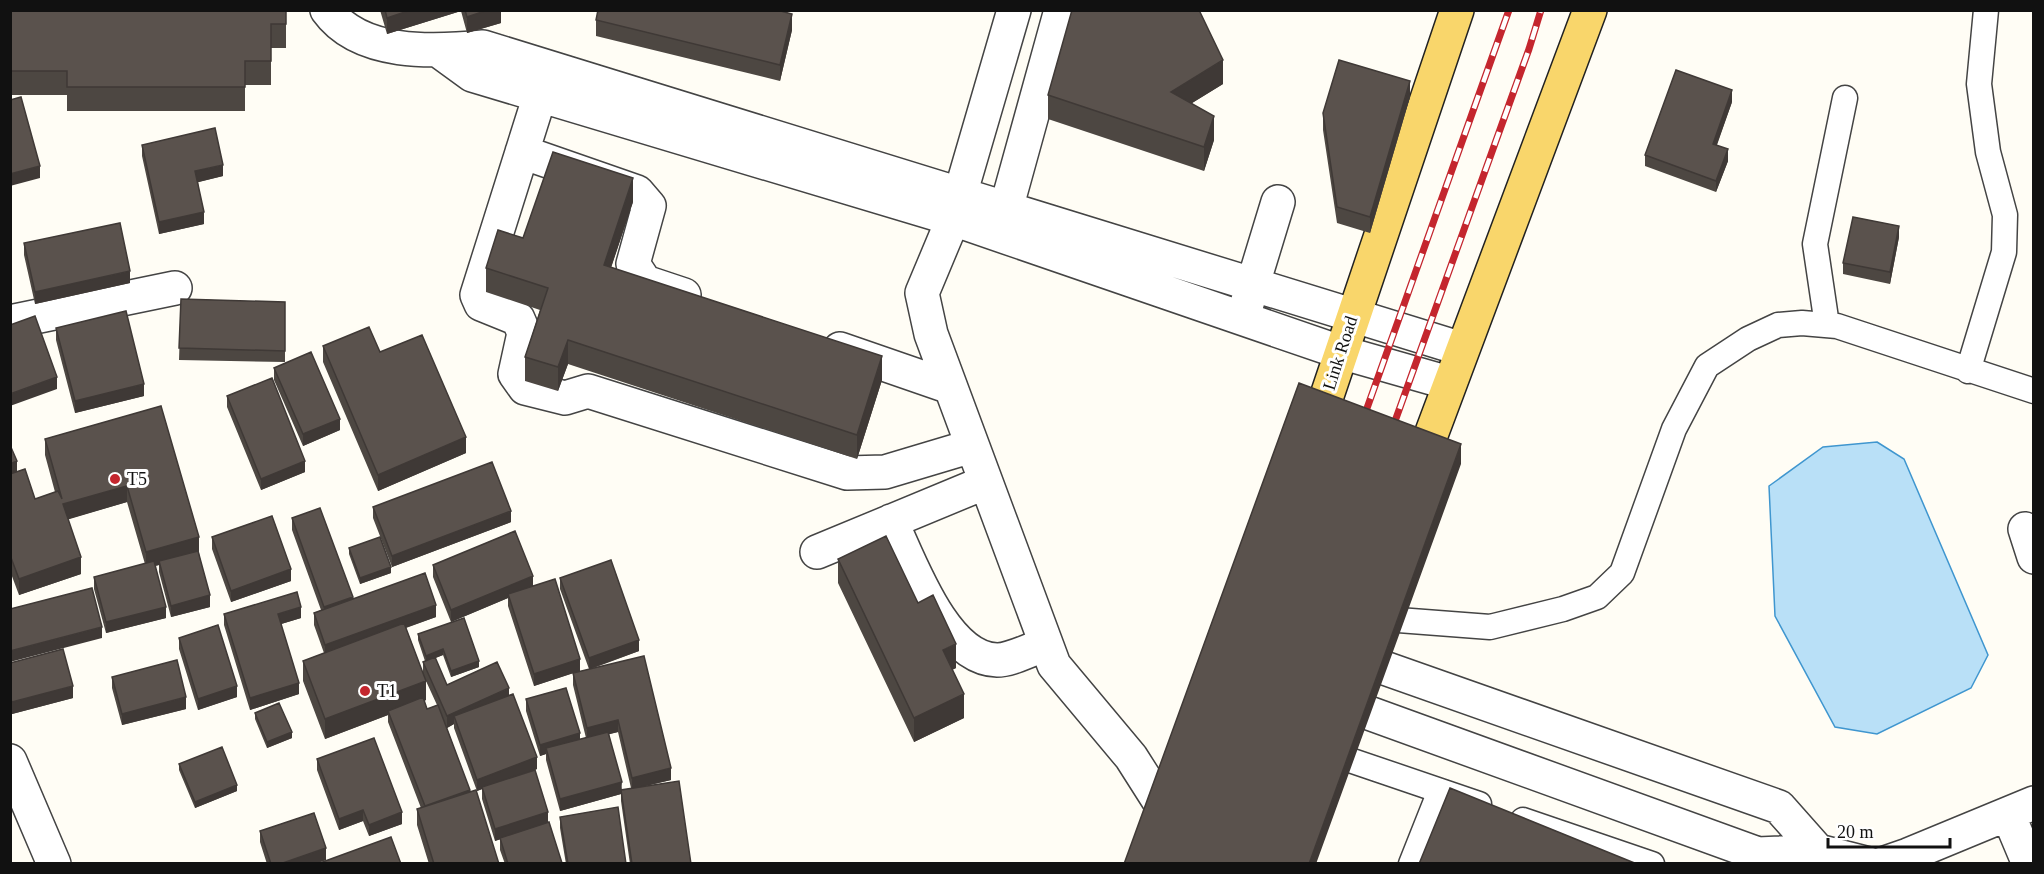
<svg xmlns="http://www.w3.org/2000/svg" width="2044" height="874" font-family="'Times New Roman',serif">
	<style>
		.water { fill: #b9e0f7; stroke: #3f96cf; stroke-width: 1.5 }
		.lines { fill: none; stroke-linecap: round; stroke-linejoin: round }
		.lane-casing { stroke: #444; stroke-width: 27 }
		.street-casing { stroke: #444; stroke-width: 36 }
		.primary-casing { stroke: #222; stroke-width: 36 }
		.lane { stroke: #fff; stroke-width: 24 }
		.street { stroke: #fff; stroke-width: 33 }
		.primary { stroke: #f9d66b; stroke-width: 33 }
		.rail-casing { stroke: #c4262e; stroke-width: 7 }
		.rail { stroke: #fff; stroke-width: 4.5; stroke-dasharray: 14; stroke-linecap: butt }
		.wall { fill: #4d4742; fill-rule: evenodd }
		.shaded-wall { fill: #3f3936 }
		.building { fill: #5a524d; stroke: #3f3936; stroke-width: 1.5 }
		.poi-dot { fill: #c4262e; stroke: #fff; stroke-width: 2 }
		.labels { text-anchor: middle; dominant-baseline: central; stroke-width: 6; stroke-linejoin: round; paint-order: stroke }
		.street-label { font-size: 18px; fill: #111; stroke: #fff }
		.poi-label { font-size: 18px; fill: #111; stroke: #fff; text-anchor: start }
	</style>
	<rect width="100%" height="100%" fill="#fffdf5"/>
	<path class="water" d="M1877,442L1904,459L1988,655L1971,688L1877,734L1835,727L1775,616L1769,486L1823,447Z"/>
	<g class="lines">
		<defs>
			<path id="lane" d="M1827,325L1815,244L1845,98
				M1968,371L2004,252L2005,215L1988,152L1979,84L1986,10
				M1372,618L1490,627L1563,609L1597,597L1622,573L1674,429L1707,366L1748,339L1778,325L1802,323L1837,326L2034,391
				M1329,753L1479,804
				M1523,820L1652,864
				M1411,864L1440,791"/>
			<path id="street" d="M327,10C360,56 434,52 483,47L1462,349
				M1014,10L953,219L922,293L931,334L1054,665L1131,757L1173,823
				M439,51L472,75L953,219L1340,352L1449,383
				M547,73L477,295L481,304L518,319L524,333L515,374L525,388L565,398L588,391L847,473L885,472L972,446
				M522,152L637,192L649,206L633,264L645,282L684,295
				M1006,209L1061,10
				M1246,307L1278,202
				M10,322L175,288
				M840,349L950,387
				M891,521C910,561 944,659 997,660C1011,660 1032,649 1046,644
				M2025,529L2034,557
				M817,552L986,482
				M1356,658L1779,807L1818,851
				M1344,704L1758,854L1818,851L1869,864
				M10,761L54,864
				M2008,814L2029,864
				M1882,864L1908,855L2034,803"/>
			<path id="primary" d="M1313,437L1457,10
				M1416,475L1590,10"/>
		</defs>
		<use href="#lane" class="lane-casing"/>
		<use href="#street" class="street-casing"/>
		<use href="#primary" class="primary-casing"/>
		<use href="#lane" class="lane"/>
		<use href="#street" class="street"/>
		<use href="#primary" class="primary"/>
		<defs>
			<path id="rail" d="M1361,425L1509,10
				M1390,435L1529,49L1541,10"/>
		</defs>
		<use href="#rail" class="rail-casing"/>
		<use href="#rail" class="rail"/>
	</g>
	<path class="wall" d="M10,10H286V48H271V85H245V111H67V95H10Z
		M380,10H501V23L467,33L461,11L387,34Z
		M596,20L792,30L780,81L596,36Z
		M1223,84L1192,103L1214,140L1204,171L1048,119V95Z
		M1410,97L1370,233L1337,223L1323,130V113Z
		M1732,102L1717,145L1728,161L1716,192L1645,166V155Z
		M142,145L223,176L198,182L204,224L159,234L142,156Z
		M633,202L611,267L882,380L857,459L568,364L558,391L525,381V357L540,310L486,292V268L523,238Z
		M1899,237L1890,284L1843,274V263Z
		M24,243L130,283L35,304L24,255Z
		M181,299L285,302V362L179,360Z
		M56,328L144,396L75,413L56,340Z
		M323,346L380,352L466,453L378,491L323,362Z
		M274,368L340,430L303,446L274,380Z
		M227,396L305,472L261,490L227,407Z
		M161,406L199,553L210,607L171,617L159,572V565L155,566L166,618L106,633L94,589V577L145,564L127,502L68,519L81,574L19,595L10,571V445L17,471L35,499L55,492L45,455V439Z
		M373,507L511,522L392,567L373,518Z
		M292,518L353,599L436,617L406,628L423,673V662L425,661L418,640V634L479,667L451,677L443,655L435,658L447,685L509,695L537,769L520,775L548,822L562,864H505L500,850V839L495,841L482,799V789L477,791L454,728V724L447,728L470,792L499,864H429L417,825V809L421,808L388,722V715L325,739L303,681V661L324,653L314,625V613L321,610L292,530ZM426,681L437,705L427,709L424,701L426,700Z
		M212,537L291,581L231,602L212,549Z
		M349,548L391,573L360,584L349,554Z
		M838,559L918,603L956,668L952,670L964,718L914,742L838,583Z
		M433,565L533,586L580,671L574,673L589,669L560,589V578L639,651L591,669L671,780L642,787L691,864H630L621,801V794L560,811L546,760V754L540,756L526,711V699L580,739L586,738L573,685V673L534,686L508,606V598L451,622L433,577ZM618,732L631,788L622,790L609,734Z
		M224,614L301,618L281,624L299,694L250,710L224,625Z
		M179,638L237,697L198,710L179,649Z
		M10,663L73,698L12,714L10,708Z
		M112,677L186,709L122,725L112,688Z
		M255,713L292,738L267,748L255,719Z
		M317,759L402,824L369,836L363,821L339,830L317,770Z
		M179,764L237,791L195,808L179,770Z
		M560,817L626,864H566L560,828Z
		M260,831L326,860L314,864H267L260,842Z"/>
	<path class="shaded-wall" d="M411,10H461V11L387,34V18Z
		M488,10H501V23L467,33V17Z
		M792,14V30L780,81V65Z
		M1223,60V84L1171,116V92Z
		M1410,81V97L1370,233V217Z
		M1732,90V102L1713,155V144Z
		M1214,116V140L1204,171V147Z
		M1728,149V161L1716,192V181Z
		M223,165V176L195,183V171Z
		M40,166V178L10,186V174Z
		M633,178V202L604,289V265Z
		M204,212V224L159,234V222Z
		M1899,226V237L1890,284V272Z
		M130,271V283L35,304V292Z
		M568,340V364L558,391V367Z
		M882,356V380L857,459V435Z
		M57,377V389L10,406V394Z
		M144,384V396L75,413V401Z
		M340,419V430L303,446V434Z
		M466,437V453L378,491V475Z
		M1461,444V464L1316,864H1309Z
		M17,461V473L10,475V464Z
		M305,461V472L261,490V479Z
		M127,486V502L63,521V504Z
		M511,511V522L392,567V556Z
		M199,537V553L160,564L159,561V565L146,568V552Z
		M81,557V574L19,595V579Z
		M391,567V573L360,584V578Z
		M291,569V581L231,602V591Z
		M533,576V588L508,594V598L451,622V610Z
		M210,595V607L171,617V606Z
		M353,597V608L324,618V607Z
		M436,605V617L325,656V645Z
		M166,607V618L106,633V622Z
		M301,607V618L278,625V614Z
		M102,627V638L10,662V651Z
		M639,640V651L589,669V658Z
		M956,644V668L943,674V650Z
		M443,649V655L426,662V656Z
		M580,659V671L534,686V674Z
		M479,661V667L451,677V671Z
		M426,681V700L390,714L388,711V715L325,739V719Z
		M299,683V694L250,710V698Z
		M73,686V698L12,714V702Z
		M237,686V697L198,710V699Z
		M509,688V700L454,716V724L447,728V716Z
		M964,694V718L914,742V718Z
		M186,697V709L122,725V714Z
		M618,720V732L587,740V728Z
		M292,732V738L267,748V742Z
		M580,733V745L546,748V754L540,756V745Z
		M537,757V769L477,791V780Z
		M671,768V780L632,789V778Z
		M622,782L621,794L560,811V799Z
		M237,785V791L195,808V802Z
		M470,790V801L425,807Z
		M363,810V821L339,830V819Z
		M402,812V824L369,836V825Z
		M548,812V824L495,841V829Z
		M326,848V860L314,864H280Z"/>
	<path class="building" d="M10,10H286V24H271V61H245V87H67V71H10Z
		M385,10H411L387,18Z
		M465,10H488L467,17Z
		M598,10H777L792,14L780,65L596,20Z
		M1072,10H1199L1223,60L1171,92L1214,116L1204,147L1048,95Z
		M1339,60L1410,81L1370,217L1337,207L1323,113Z
		M1676,70L1732,90L1713,144L1728,149L1716,181L1645,155Z
		M21,97L40,166L10,174V100Z
		M215,128L223,165L195,171L204,212L159,222L142,145Z
		M553,152L633,178L604,265L882,356L857,435L568,340L558,367L525,357L548,288L486,268L498,230L523,238Z
		M1853,217L1899,226L1890,272L1843,263Z
		M120,223L130,271L35,292L24,243Z
		M181,299L285,302V351L179,348Z
		M126,311L144,384L75,401L56,328Z
		M35,316L57,377L10,394V325Z
		M369,327L380,352L422,335L466,437L378,475L323,346Z
		M311,352L340,419L303,434L274,368Z
		M272,378L305,461L261,479L227,396Z
		M1299,383L1461,444L1309,864H1124Z
		M161,406L199,537L146,552L127,486L63,504L81,557L19,579L10,555V474L25,469L35,499L58,491L62,499L45,439Z
		M10,445L17,461L10,464Z
		M492,462L511,511L392,556L373,507Z
		M320,508L353,597L324,607L292,518Z
		M272,516L291,569L231,591L212,537Z
		M515,531L533,576L451,610L433,565Z
		M886,536L918,603L933,595L956,644L943,650L964,694L914,718L838,559Z
		M380,537L391,567L360,578L349,548Z
		M198,551L210,595L171,606L159,561Z
		M611,560L639,640L589,658L560,578Z
		M154,561L166,607L106,622L94,577Z
		M425,573L436,605L325,645L314,613Z
		M555,579L580,659L534,674L508,594Z
		M92,588L102,627L10,651V609Z
		M297,592L301,607L278,614L299,683L250,698L224,614Z
		M464,618L479,661L451,671L443,649L426,656L418,634Z
		M404,623L426,681L325,719L303,661Z
		M218,625L237,686L198,699L179,638Z
		M63,649L73,686L12,702L10,697V663Z
		M644,656L671,768L632,778L618,720L587,728L573,673Z
		M435,657L447,685L497,662L509,688L447,716L423,662Z
		M177,660L186,697L122,714L112,677Z
		M566,688L580,733L540,745L526,699Z
		M513,694L537,757L477,780L454,716Z
		M423,697L427,709L438,705L470,790L425,806L388,711Z
		M279,703L292,732L267,742L255,713Z
		M608,732L622,782L560,799L546,748Z
		M374,738L402,812L369,825L363,810L339,819L317,759Z
		M222,747L237,785L195,802L179,764Z
		M535,770L548,812L495,829L482,787Z
		M679,781L691,864H632L621,790Z
		M1450,788L1637,864H1419Z
		M476,790L499,864H434L417,809Z
		M618,807L626,864H568L560,817Z
		M314,813L326,848L280,864H271L260,831Z
		M549,822L562,863L508,864L500,838Z
		M391,837L401,864H317Z"/>
	<g class="poi-dot">
		<circle cx="115" cy="479" r="6"/>
		<circle cx="365" cy="691" r="6"/>
	</g>
	<g class="labels">
		<g class="street-label">
			<text transform="translate(1340 353) rotate(-72)">Link Road</text>
		</g>
		<g class="poi-label">
			<text x="127" y="479">T5</text>
			<text x="377" y="691">T1</text>
		</g>
	</g>
	<rect width="2044" height="874" fill="none" stroke="#111111" stroke-width="24"/>
	<path d="M1828 838v9h122v-9" fill="none" stroke="#111111" stroke-width="3"/>
	<text x="1837" y="838" font-size="18" fill="#111111" stroke="#ffffff" stroke-width="4.5" paint-order="stroke">20 m</text>
</svg>
